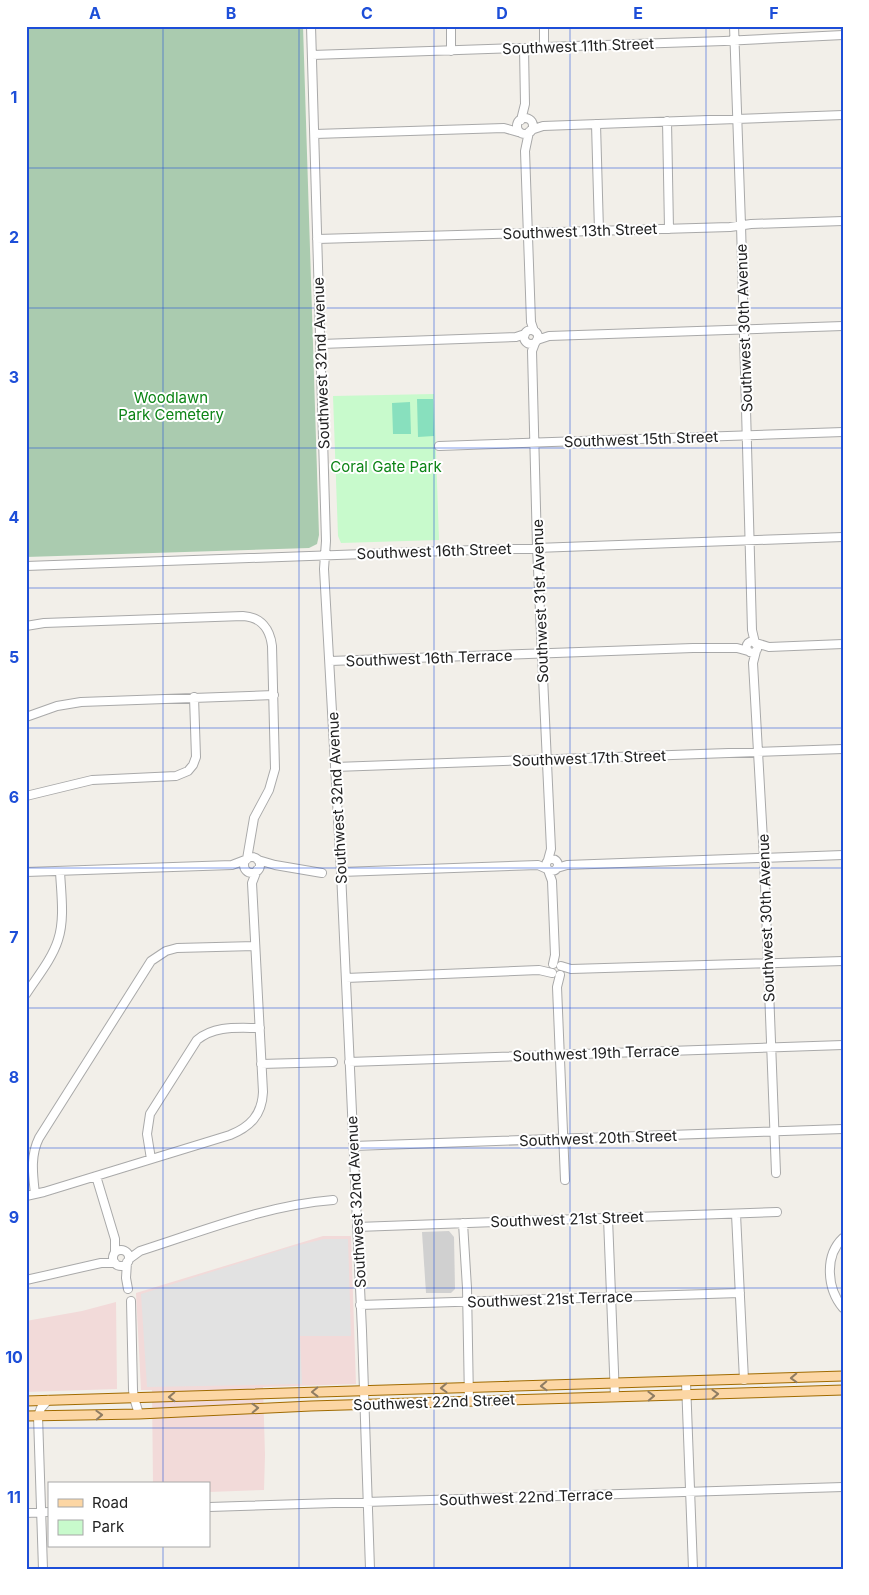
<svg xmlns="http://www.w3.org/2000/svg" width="869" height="1595" font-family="Inter,sans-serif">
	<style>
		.commercial { fill: #f2dad9 }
		.religious { fill: #d0d0d0 }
		.cemetery { fill: #aacbaf }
		.park { fill: #c8facc }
		.pitch { fill: #88e0be }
		.parking { fill: #e2e2e2 }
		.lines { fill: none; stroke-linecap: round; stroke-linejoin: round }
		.minor-casing { stroke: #a9a9a9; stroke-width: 10 }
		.major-casing { stroke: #a06b00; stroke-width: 11 }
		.minor { stroke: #fff; stroke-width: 8 }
		.major { stroke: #fcd6a4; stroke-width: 9 }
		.oneway { stroke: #8f7c63 }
		.grid { fill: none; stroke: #1d4ed8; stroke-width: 1; stroke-opacity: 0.55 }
		.labels { text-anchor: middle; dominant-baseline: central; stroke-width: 4; stroke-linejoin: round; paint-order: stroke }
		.street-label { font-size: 15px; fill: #222; stroke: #fff }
		.park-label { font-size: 15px; fill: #0c8416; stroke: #fff }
		.neatline { fill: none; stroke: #1d4ed8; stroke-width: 2 }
		.grid-label { font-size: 16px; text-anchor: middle; font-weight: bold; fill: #1d4ed8 }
	</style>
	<rect width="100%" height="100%" fill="#f2efe9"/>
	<path class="commercial" d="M323,1236H351L356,1384L263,1387L265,1455L264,1490L209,1492V1484H153L152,1390H141L136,1293Z
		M116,1302L117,1389L26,1392V1321L82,1311Z"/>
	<path class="religious" d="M449,1231L454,1237L455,1289L451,1293H426L422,1232Z"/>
	<path class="cemetery" d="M26,26H303L319,535L317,544L309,548L26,557V70H29Z"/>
	<path class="park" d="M434,394L439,540L341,543L338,536L333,396Z"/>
	<path class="pitch" d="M417,399H433L434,436L418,437Z
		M410,402L411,434H393L392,403Z"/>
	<path class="parking" d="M324,1239H348L351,1336H300L302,1384L147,1387L141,1294L291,1247Z"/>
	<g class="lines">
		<defs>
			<path id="minor" d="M311,26L326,541L324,569L341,872L362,1331L370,1569
				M451,26V51
				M544,26V47
				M734,26L741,225L752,630L755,643
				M312,55L724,41L843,35
				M517 126a8 8 0 1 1 16 0a8 8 0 1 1-16 0Z
				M521,120L525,104L524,48
				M667,121L669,229
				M596,124L599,231
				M531,130L543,126L843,115
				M529,132L525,151L531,322L534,331
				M315,134L504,128L518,132
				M317,239L730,227L751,224L843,221
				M524 337a7 7 0 1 1 14 0a7 7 0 1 1-14 0Z
				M537,340L549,336L843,326
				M535,343L532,351L537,547L551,849L548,860
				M321,344L516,337L525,334
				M439,446L843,432
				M26,566L843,537
				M26,626L44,623L243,616C261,617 270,629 272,646L275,769L269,790L254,818L247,859
				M746.5 647a5.5 5.5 0 1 1 11 0a5.5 5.5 0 1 1-11 0Z
				M756,643L769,647L843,644
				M756,651L753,663L764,858L776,1173
				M330,661L693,648H737L748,651
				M26,717L57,706L81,702L274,695
				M335,767L843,749
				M26,796L92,780L176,776L188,771L193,765L196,757L194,697
				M244 865a8 8 0 1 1 16 0a8 8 0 1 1-16 0Z
				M546 865a6 6 0 1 1 12 0a6 6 0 1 1-12 0Z
				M258,860L275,865L322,873
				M557,868L567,865L843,855
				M548,870L552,881L555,955L553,964
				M26,872L232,865L245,860
				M341,872L538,865L547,869
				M561,966L571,969L843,961
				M560,975L557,987L565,1180
				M346,978L539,970L552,973
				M26,994C37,977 52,959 58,940C65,919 61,893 60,871
				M349,1062L843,1045
				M261,1064L333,1062
				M353,1146L843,1129
				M151,1159L147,1134L150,1114L197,1040C215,1025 238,1028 260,1028
				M96,1176L115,1239V1252
				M35,1194C33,1175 30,1156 39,1138L151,961L166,951L177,948L255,946
				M26,1196L44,1192L230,1135C250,1127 262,1115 263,1092L252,883L257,870
				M736,1214L744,1380
				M608,1218L615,1397
				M463,1223L467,1288L469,1401
				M357,1227L777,1212
				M843,1238C824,1256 827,1289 843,1308
				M113 1258a8 8 0 1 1 16 0a8 8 0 1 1-16 0Z
				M129,1259L140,1251C203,1231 267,1205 333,1200
				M127,1262L126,1278L128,1289
				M26,1280L101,1263H115
				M131,1301L133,1390L134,1398L139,1414
				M360,1305L740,1293
				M686,1382L693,1569
				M209,1507L843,1487
				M26,1513L49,1512
				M43,1569L38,1416L41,1408L48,1400"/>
			<path id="major" d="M26,1401L843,1376
				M26,1416L139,1414L311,1406L843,1390"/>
		</defs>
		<use href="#minor" class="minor-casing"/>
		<use href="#major" class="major-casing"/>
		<use href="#minor" class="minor"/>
		<use href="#major" class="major"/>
	</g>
	<defs><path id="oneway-chevron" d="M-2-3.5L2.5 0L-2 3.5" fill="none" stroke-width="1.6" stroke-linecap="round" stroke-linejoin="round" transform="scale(1.25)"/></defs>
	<g class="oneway">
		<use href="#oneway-chevron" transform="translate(794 1378) rotate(178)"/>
		<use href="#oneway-chevron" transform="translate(544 1386) rotate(178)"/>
		<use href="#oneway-chevron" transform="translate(444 1388) rotate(178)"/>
		<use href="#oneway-chevron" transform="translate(315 1392) rotate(179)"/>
		<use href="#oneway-chevron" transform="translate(715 1394) rotate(-2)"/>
		<use href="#oneway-chevron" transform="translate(651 1396) rotate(-2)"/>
		<use href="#oneway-chevron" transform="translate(172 1397) rotate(178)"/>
		<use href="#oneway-chevron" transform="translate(255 1408) rotate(-2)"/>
		<use href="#oneway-chevron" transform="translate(99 1415) rotate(-2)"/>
	</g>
	<path class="grid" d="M163,26V1484M299,26V1569M434,26V1569M570,26V1569M706,26V1569M26,168H843M26,308H843M26,448H843M26,588H843M26,728H843M26,868H843M26,1008H843M26,1148H843M26,1288H843M26,1428H843M163,1546V1569"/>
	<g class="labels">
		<g class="street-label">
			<text transform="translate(578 46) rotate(-2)">Southwest 11th Street</text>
			<text transform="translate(580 231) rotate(-2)">Southwest 13th Street</text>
			<text transform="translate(744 328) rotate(-92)">Southwest 30th Avenue</text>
			<text transform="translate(321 363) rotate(-92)">Southwest 32nd Avenue</text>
			<text transform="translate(641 439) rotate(-2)">Southwest 15th Street</text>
			<text transform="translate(434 551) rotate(-2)">Southwest 16th Street</text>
			<text transform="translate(540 601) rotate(-92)">Southwest 31st Avenue</text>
			<text transform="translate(429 658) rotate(-2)">Southwest 16th Terrace</text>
			<text transform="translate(589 758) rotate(-2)">Southwest 17th Street</text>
			<text transform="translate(337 798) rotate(-93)">Southwest 32nd Avenue</text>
			<text transform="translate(766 918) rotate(-92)">Southwest 30th Avenue</text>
			<text transform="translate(596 1053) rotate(-2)">Southwest 19th Terrace</text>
			<text transform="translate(598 1138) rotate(-2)">Southwest 20th Street</text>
			<text transform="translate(356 1202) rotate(-93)">Southwest 32nd Avenue</text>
			<text transform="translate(567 1219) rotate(-2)">Southwest 21st Street</text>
			<text transform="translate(550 1299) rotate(-2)">Southwest 21st Terrace</text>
			<text transform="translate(434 1402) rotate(-2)">Southwest 22nd Street</text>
			<text transform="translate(526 1497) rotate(-2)">Southwest 22nd Terrace</text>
		</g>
		<g class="park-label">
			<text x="171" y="397">Woodlawn<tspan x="171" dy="17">Park Cemetery</tspan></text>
			<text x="386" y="466">Coral Gate Park</text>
		</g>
	</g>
	<rect width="869" height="1595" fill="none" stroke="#ffffff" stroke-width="55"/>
	<rect x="48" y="1482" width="162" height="65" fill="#ffffff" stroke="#a7a7a7"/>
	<rect x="58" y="1499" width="25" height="8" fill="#fcd6a4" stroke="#a7a7a7"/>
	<text x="92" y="1508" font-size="15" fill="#222222">Road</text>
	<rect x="58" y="1520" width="25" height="15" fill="#c8facc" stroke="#a7a7a7"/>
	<text x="92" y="1532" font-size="15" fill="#222222">Park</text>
	<rect x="28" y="28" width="814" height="1540" class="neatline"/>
	<g class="grid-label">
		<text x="95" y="19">A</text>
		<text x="231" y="19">B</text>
		<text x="367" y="19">C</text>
		<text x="502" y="19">D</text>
		<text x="638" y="19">E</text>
		<text x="774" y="19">F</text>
		<text x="14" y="103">1</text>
		<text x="14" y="243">2</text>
		<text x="14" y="383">3</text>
		<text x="14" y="523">4</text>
		<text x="14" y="663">5</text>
		<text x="14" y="803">6</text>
		<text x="14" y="943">7</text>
		<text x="14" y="1083">8</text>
		<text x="14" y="1223">9</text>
		<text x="14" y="1363">10</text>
		<text x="14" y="1503">11</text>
	</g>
</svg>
